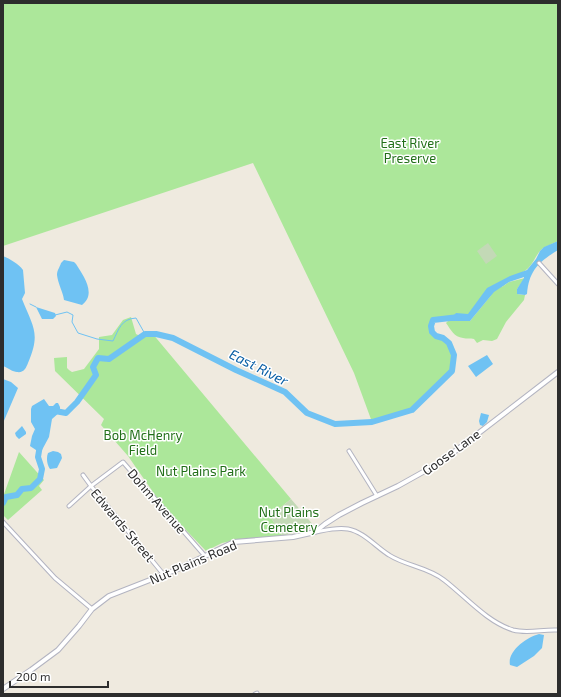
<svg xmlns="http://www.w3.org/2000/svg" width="561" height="697" font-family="'Exo 2',sans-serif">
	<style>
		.green { fill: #ace79a }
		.cemetery { fill: #c3d9b6 }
		.water { fill: #6fc2f3 }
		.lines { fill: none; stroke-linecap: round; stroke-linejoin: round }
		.stream { stroke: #6fc2f3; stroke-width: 1 }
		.river { stroke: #6fc2f3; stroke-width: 6 }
		.minor-casing { stroke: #b3b4c1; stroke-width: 5 }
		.tertiary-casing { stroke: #b3b4c1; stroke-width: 6 }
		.minor { stroke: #fff; stroke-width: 3 }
		.tertiary { stroke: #fff; stroke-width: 4 }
		.labels { text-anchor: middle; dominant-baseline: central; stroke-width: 3; stroke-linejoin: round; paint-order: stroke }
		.park-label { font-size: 13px; fill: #216f18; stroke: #fff }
		.street-label { font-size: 13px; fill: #2d2d2d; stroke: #fff }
		.water-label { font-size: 14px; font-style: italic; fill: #085ea5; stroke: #fff }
	</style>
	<rect width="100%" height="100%" fill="#efeadf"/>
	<path class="green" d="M3,3H558V241C553,244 545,246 541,250C535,256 533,265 526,270C518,276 509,280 502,287L509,282L525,278L517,289V294L525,295L524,300L506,322L497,339L492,341L483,340L477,343L474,339C470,338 467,339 463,338C454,337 451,330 446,323L448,321H470L493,293L469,317L458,319L451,317L433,320L431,326L432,332L436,336L443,338L449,343L454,355L452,371L412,410L372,422L354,373L253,163L3,246Z
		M131,317L136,334L140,336L152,333L291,499L270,516L282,536L240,539L222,543L206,551L162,505L128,456L101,425L104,419L55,371L54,358L67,357V368L69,370L72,372L84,369L99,349V337L112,335L123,320Z
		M19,452L44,480L39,486L42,490L8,520L3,515V497Z"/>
	<path class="cemetery" d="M488,243L497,256L486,264L477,251Z
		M291,499L315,527L282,536L270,516Z"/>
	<path class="water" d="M558,241V250C539,262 529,270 527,294L525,295L517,294V289L524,278V277L509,282L494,292L470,321H448L456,313L468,314L487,288L510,276L527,270L536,259L540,251L544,247Z
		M3,256C10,259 19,264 23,270L25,293L22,299C33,327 41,333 28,363C26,368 24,373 17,372C13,372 8,368 3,366Z
		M64,260L74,262L76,264C83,275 97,294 82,305L64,300C63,292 58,284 57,275C57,270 60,267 61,263Z
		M36,307L55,313L56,316L53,319H42Z
		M487,355L493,364L476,377L468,366Z
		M3,379L11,382L18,388L3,423Z
		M44,399L49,406H53L56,403H58L60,407V412L52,419L49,437L42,450L39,452L30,446L32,436L35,429L31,422V409L32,406Z
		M481,413L489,415L487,422L483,426L480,425L479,421Z
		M22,426L26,432V434L19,439L16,436L15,433Z
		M53,451L58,452L61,454L62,458L57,468L50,469C47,465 46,458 48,453Z
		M539,634L544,635L542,648L534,656L517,667L510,665C507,651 527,637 539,634Z"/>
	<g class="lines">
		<path class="stream" d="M30,304L36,307
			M55,315L67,312L73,315L72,322L78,333L97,339L113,341C119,329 121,319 136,318L145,334"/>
		<path class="river" d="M54,412L55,411L66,413L77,402L96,375L93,367L98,358L109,359L145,334H156L173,338L236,370L285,392L307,413L335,424L372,422L412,410L452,371L454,355L449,343L443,338L436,336L432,332L431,326L433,320L459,317
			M3,503L6,497L17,495L22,489L31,488L40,479L42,469L38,457L40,445"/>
		<defs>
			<path id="minor" d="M539,263L558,284
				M349,451L377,496
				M83,475L91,486L164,575
				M69,506L91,486L123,462L205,556
				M3,522L55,578L92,609
				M315,532C326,530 337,527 348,529C364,532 376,547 389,555C406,566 428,567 444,580C465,596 487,622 513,630C528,634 543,629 558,630
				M255,694L257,693"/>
			<path id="tertiary" d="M3,689L31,670L58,650L79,626L92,609L109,596L178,569L234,542L293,537L315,532L325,524L339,515L362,503L398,486L441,462L558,372"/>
		</defs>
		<use href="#minor" class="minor-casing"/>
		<use href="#tertiary" class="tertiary-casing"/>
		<use href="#minor" class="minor"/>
		<use href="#tertiary" class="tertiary"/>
	</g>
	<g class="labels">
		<g class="park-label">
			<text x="410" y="143">East River<tspan x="410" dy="15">Preserve</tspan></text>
			<text x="143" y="435">Bob McHenry<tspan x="143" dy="15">Field</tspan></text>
			<text x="201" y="471">Nut Plains Park</text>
			<text x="289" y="512">Nut Plains<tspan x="289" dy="15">Cemetery</tspan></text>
		</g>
		<g class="street-label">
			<text transform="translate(451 452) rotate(-36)">Goose Lane</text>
			<text transform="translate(157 501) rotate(49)">Dohm Avenue</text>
			<text transform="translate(123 525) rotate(50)">Edwards Street</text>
			<text transform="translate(193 562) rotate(-23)">Nut Plains Road</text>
		</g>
		<g class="water-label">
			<text transform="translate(259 367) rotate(27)">East River</text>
		</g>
	</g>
	<rect width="561" height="697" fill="none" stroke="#2d2d2d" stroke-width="8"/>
	<path d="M10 681v6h98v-6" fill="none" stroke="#2d2d2d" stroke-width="2"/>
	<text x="16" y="681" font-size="12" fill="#2d2d2d" stroke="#ffffff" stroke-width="3" paint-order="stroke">200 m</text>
</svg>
